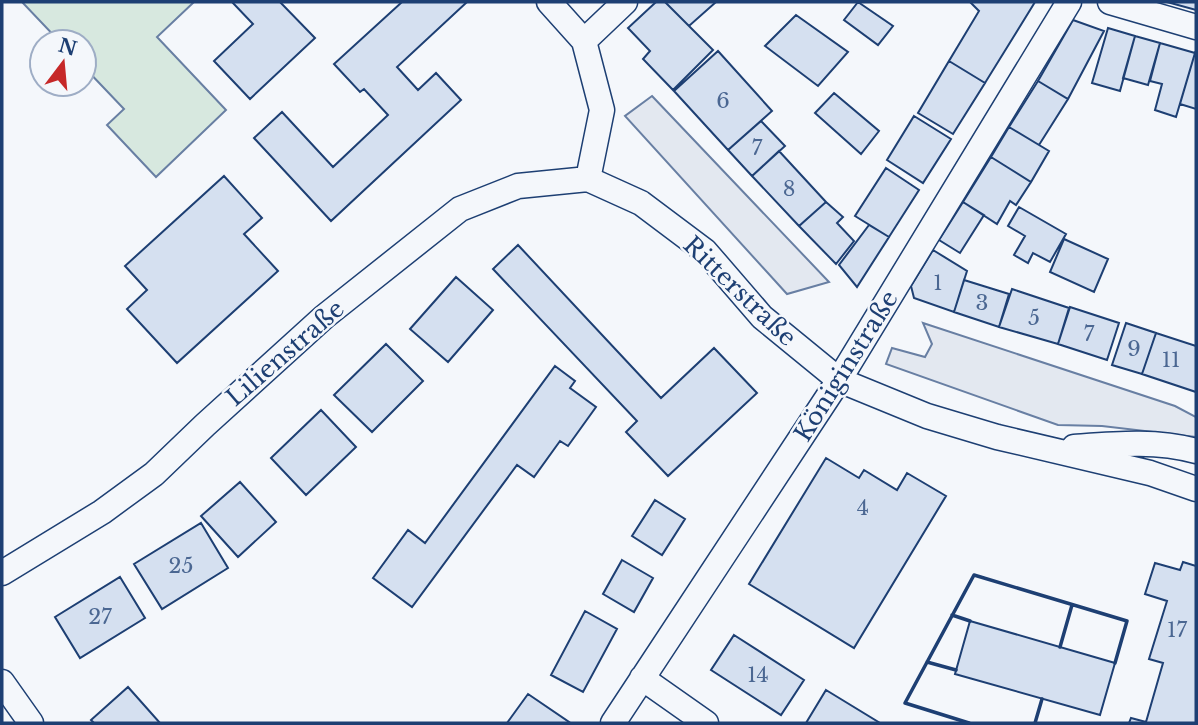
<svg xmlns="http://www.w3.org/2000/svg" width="1198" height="725" font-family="'Libre Baskerville',serif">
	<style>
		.green { fill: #d7e8df; stroke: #687fa3; stroke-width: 2 }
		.parking { fill: #e3e8f0; stroke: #687fa3; stroke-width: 2 }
		.building { fill: #d5e0f0; stroke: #1d3f73; stroke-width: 2 }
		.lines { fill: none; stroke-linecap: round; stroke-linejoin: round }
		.minor-casing { stroke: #1d3f73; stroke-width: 27 }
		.minor { stroke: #f4f7fb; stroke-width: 24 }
		.wall { stroke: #1d3f73; stroke-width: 3.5 }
		.labels { text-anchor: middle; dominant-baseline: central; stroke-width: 5; stroke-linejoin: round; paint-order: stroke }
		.number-label { font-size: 21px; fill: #4b6792 }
		.street-label { font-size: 24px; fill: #1d3f73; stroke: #f4f7fb }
	</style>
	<rect width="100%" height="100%" fill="#f4f7fb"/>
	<path class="green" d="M22,2H194L157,37L226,110L156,177L107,125L124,109L84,67V42H60Z"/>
	<path class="parking" d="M652,96L829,282L787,294L625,116Z
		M923,323L1175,406L1196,417V437L1102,426L1058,425L886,364L892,348L925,357L932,344Z"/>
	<path class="building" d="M232,2H280L315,38L250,99L214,61L253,24Z
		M402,2H467L397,67L418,90L436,73L461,100L331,221L254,138L282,112L333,167L388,115L364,89L360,92L334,64Z
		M656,2H665L713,50L673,90L643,59L650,51L628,28Z
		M665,2H716L689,26Z
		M858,2L893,26L878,45L844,20Z
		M970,2H1035L985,83L949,61L979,11Z
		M1167,2H1196V10Z
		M796,15L848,52L818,86L765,46Z
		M1073,20L1104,31L1068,99L1038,81Z
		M1108,28L1135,36L1120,91L1092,83Z
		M1135,36L1160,43L1148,85L1123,78Z
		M1160,43L1195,53L1176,117L1155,110L1162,84L1150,81Z
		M718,51L772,111L728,150L674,91Z
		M1195,53L1196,54V109L1180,104Z
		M949,61L985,83L953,134L918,113Z
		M1038,81L1068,99L1039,145L1009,127Z
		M834,93L879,131L861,154L815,113Z
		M914,116L951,139L923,183L887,160Z
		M761,121L785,146L752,176L728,150Z
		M1009,127L1049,151L1031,182L991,157Z
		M779,151L826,202L799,226L752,176Z
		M991,157L1031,182L1016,205L1010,201L997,224L963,202Z
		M886,168L919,190L889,237L855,216Z
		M224,176L262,218L244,234L278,271L177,363L127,309L147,290L125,266Z
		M826,202L843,217L837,223L854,241L836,264L799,226Z
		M963,202L984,215L960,253L939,240Z
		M1019,207L1066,234L1050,262L1033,253L1028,263L1014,255L1025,236L1008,226Z
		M869,225L889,237L857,287L839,265Z
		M1064,239L1108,259L1094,292L1050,272Z
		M518,245L661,398L714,348L757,393L668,476L626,432L637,421L493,269Z
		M933,250L967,271L954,312L914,298L911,286Z
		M456,277L493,310L448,362L410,329Z
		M964,280L1009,294L999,327L954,312Z
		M1012,289L1069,308L1058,344L999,327Z
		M1070,307L1119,323L1107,360L1058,344Z
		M1126,323L1156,333L1142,374L1112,365Z
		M1156,333L1196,346V392L1142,374Z
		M386,344L423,381L372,432L334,395Z
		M555,366L575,381L570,388L596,407L568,446L560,441L534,477L517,465L412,607L373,578L408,530L425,543Z
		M321,410L356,447L306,495L271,458Z
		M826,458L859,478L864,470L897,490L907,473L946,496L854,648L749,584Z
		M240,482L276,522L238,557L201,516Z
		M655,500L685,519L662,555L632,536Z
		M201,523L228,568L162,609L134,564Z
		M622,560L653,578L634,612L603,594Z
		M1183,562L1196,566V723H1129L1131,718L1146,722L1163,663L1149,659L1167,601L1145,594L1155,563L1180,570Z
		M120,577L145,618L80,658L55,617Z
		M585,611L617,629L583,692L551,675Z
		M970,621L1115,663L1100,715L955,674Z
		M734,635L804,680L781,715L711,670Z
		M128,687L160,723H94L91,720Z
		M826,690L880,723H806Z
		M528,694L569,722L568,723H507Z"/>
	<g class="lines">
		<defs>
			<path id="minor" d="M549,2L584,41L602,110L588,179
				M1110,2L1196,27
				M584,41L625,2
				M588,179L641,203L705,251L762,317L839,380L927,416L997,437L1150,473L1196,489
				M1074,447C1115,444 1156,440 1196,451
				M2,573L102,512L154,474L205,425L324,317L460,209L518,186L588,179
				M642,678L706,723
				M2,682L31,723
				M613,723L839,380L1069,2"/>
		</defs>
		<use href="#minor" class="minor-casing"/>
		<use href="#minor" class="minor"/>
		<path class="wall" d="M952,615L970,621
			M1060,647L1072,605
			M927,662L956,670
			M969,723L905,703L974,575L1127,621L1115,663
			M1035,723L1042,699"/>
	</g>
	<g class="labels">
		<g class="number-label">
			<text x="723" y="101">6</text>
			<text x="757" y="148">7</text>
			<text x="789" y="189">8</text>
			<text x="938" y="283">1</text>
			<text x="982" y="303">3</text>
			<text x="1034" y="318">5</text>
			<text x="1089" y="334">7</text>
			<text x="1134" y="349">9</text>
			<text x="1171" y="360">11</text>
			<text x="863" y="508">4</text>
			<text x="181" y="566">25</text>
			<text x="100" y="617">27</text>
			<text x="1177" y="630">17</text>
			<text x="758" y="675">14</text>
		</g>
		<g class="street-label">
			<text transform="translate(740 291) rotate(44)">Ritterstraße</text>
			<text transform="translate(285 353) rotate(-41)">Lilienstraße</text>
			<text transform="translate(846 366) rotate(-58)">Königinstraße</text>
		</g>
	</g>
	<rect width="1198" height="725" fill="none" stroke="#1d3f73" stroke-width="7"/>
	<g transform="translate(63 63) rotate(16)"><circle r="33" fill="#f4f7fb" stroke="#9eadc5" stroke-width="2"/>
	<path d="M0-5L12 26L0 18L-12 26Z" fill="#c62828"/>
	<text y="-10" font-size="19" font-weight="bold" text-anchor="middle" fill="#1d3f73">N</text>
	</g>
</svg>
